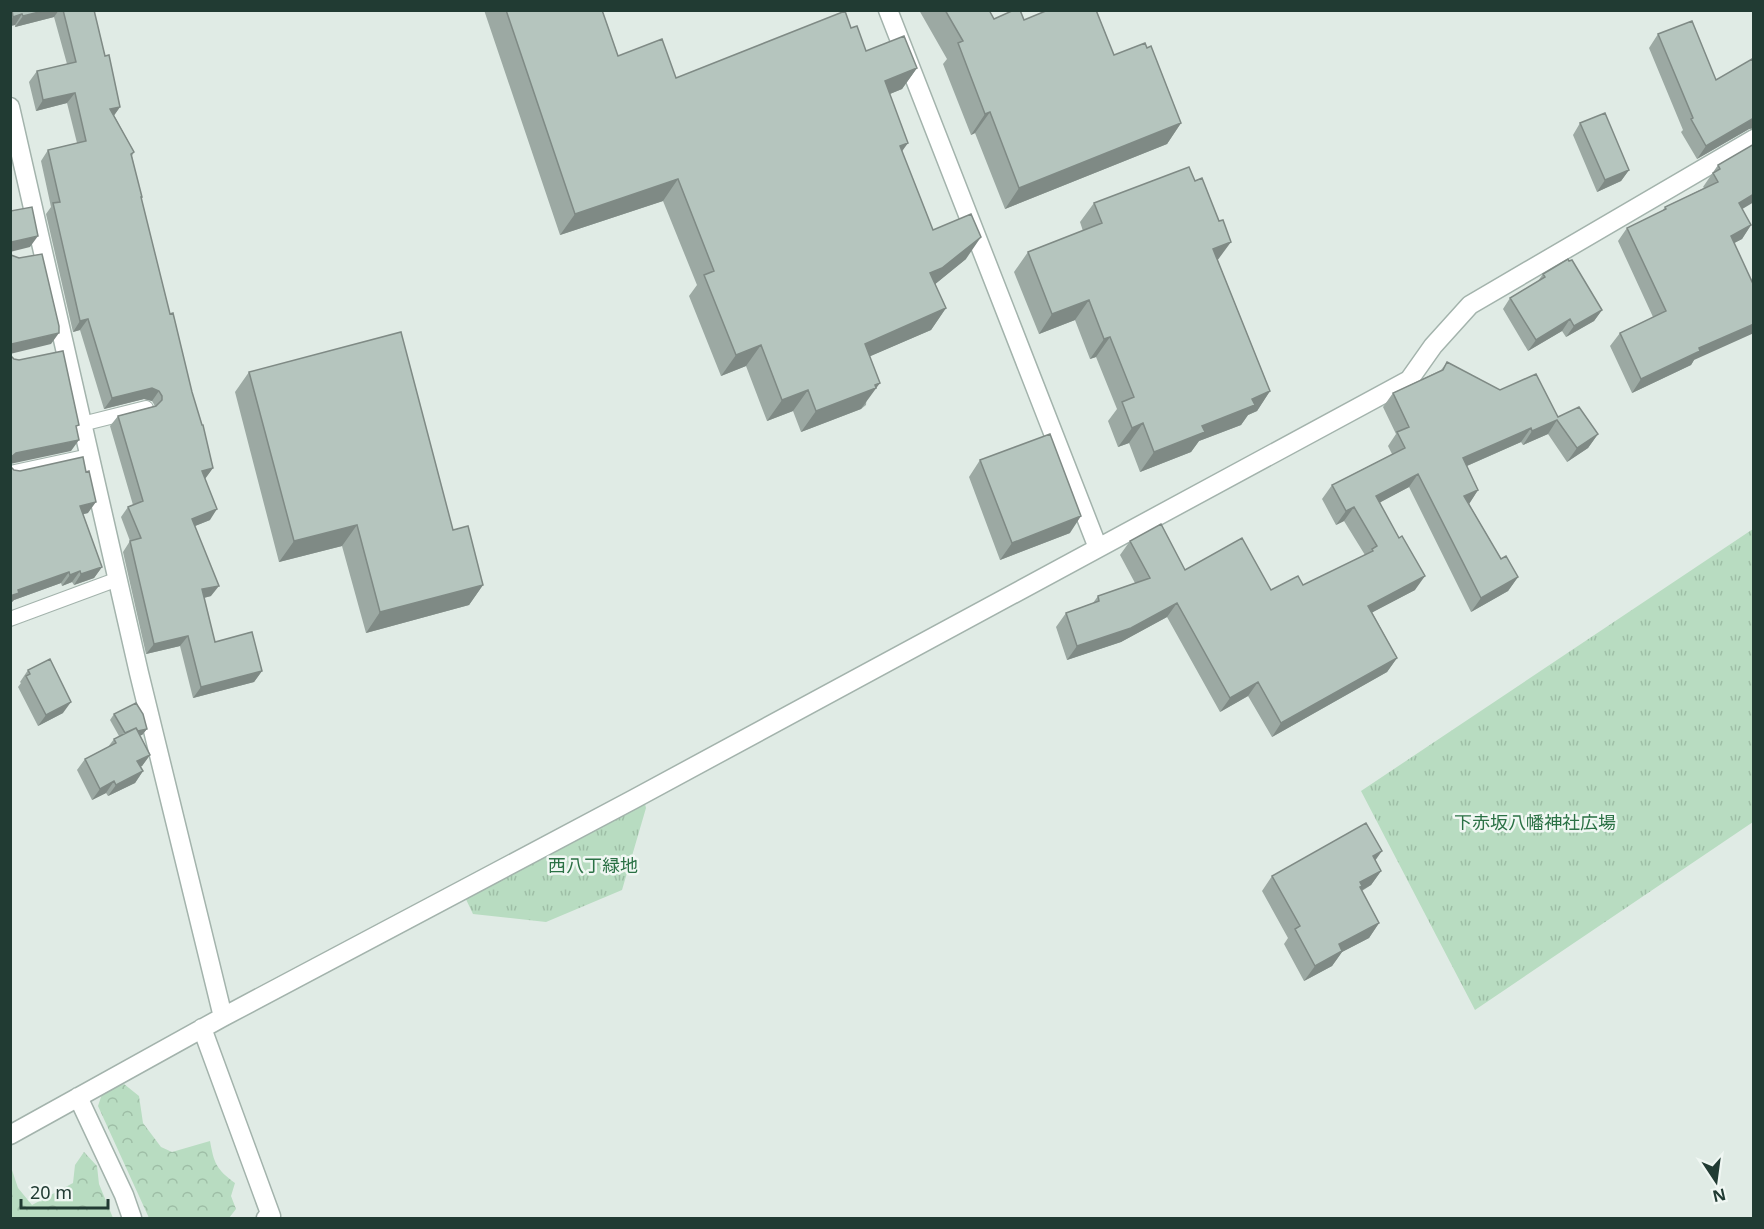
<svg xmlns="http://www.w3.org/2000/svg" width="1764" height="1229" font-family="'Noto Sans','Noto Sans JP',sans-serif">
	<style>
		.grass { fill: url(#grass-tufts) }
		.forest { fill: url(#forest-crowns) }
		.lines { fill: none; stroke-linecap: round; stroke-linejoin: round }
		.lane-casing { stroke: #a3b3ac; stroke-width: 16 }
		.street-casing { stroke: #a3b3ac; stroke-width: 21 }
		.lane { stroke: #fff; stroke-width: 14 }
		.street { stroke: #fff; stroke-width: 18 }
		.wall { fill: #9ca9a3 }
		.shaded-wall { fill: #7f8a85 }
		.building { fill: #b5c5be; stroke: #7f8a85; stroke-width: 1.5 }
		.labels { text-anchor: middle; dominant-baseline: central; stroke-width: 5; stroke-linejoin: round; paint-order: stroke }
		.park-label { font-size: 18px; fill: #2b7145; stroke: #f0f7f3 }
	</style>
	<defs>
		<pattern id="grass-tufts" width="24" height="20" patternUnits="userSpaceOnUse" patternTransform="scale(1.5)"><rect width="24" height="20" fill="#b8dcc1"/><path d="M3 7l-1-3M5 7V3M7 7l1-3M15 17l-1-3M17 17v-4M19 17l1-3" fill="none" stroke="#9ebea6"/></pattern>
		<pattern id="forest-crowns" width="20" height="18" patternUnits="userSpaceOnUse" patternTransform="scale(1.5)"><rect width="20" height="18" fill="#b8dcc1"/><path d="M2 6a3 3 0 1 1 6 0M12 15a3 3 0 1 1 6 0" fill="none" stroke="#9ebea6"/></pattern>
	</defs>
	<rect width="100%" height="100%" fill="#e0ebe5"/>
	<path class="grass" d="M1753,529V822L1475,1010L1361,791Z
		M644,800L646,808L622,890L546,922L473,914L463,893Z"/>
	<path class="forest" d="M124,1084L139,1096L143,1123L161,1147L172,1152L210,1141C214,1163 216,1169 235,1183L231,1196L236,1209L229,1218H149L98,1106L102,1094Z
		M84,1152L97,1166L99,1184L113,1218H11V1167L18,1188L32,1205L73,1183L75,1165Z"/>
	<g class="lines">
		<defs>
			<path id="lane" d="M82,424L146,408
				M10,473L89,456
				M10,619L118,579"/>
			<path id="street" d="M888,10L1098,548
				M10,107L139,673L223,1017
				M202,1028L271,1216L266,1218
				M78,1097L124,1195L132,1218
				M10,1135L223,1017L634,799L1409,380L1433,346L1470,305L1754,139"/>
		</defs>
		<use href="#lane" class="lane-casing"/>
		<use href="#street" class="street-casing"/>
		<use href="#lane" class="lane"/>
		<use href="#street" class="street"/>
	</g>
	<path class="wall" d="M10,10H94L105,56L120,107L114,115L134,152L132,156L141,198L170,314L213,468L205,478L210,520L195,526L211,596L204,598L215,642L262,671L254,682L193,698L180,646L146,654L123,552L130,541L121,517L128,507L133,505L110,426L118,416L155,406L152,401L144,399L104,409L80,330L73,332L46,214L51,207L41,161L48,150L77,143L67,103L36,111L29,82L37,71L67,64L54,17L15,27V25L10,26Z
		M484,10H602L618,56L676,78L851,28L866,51L917,68L902,89L890,94L902,152L933,230L966,259L935,284L946,308L931,330L870,356L866,405L861,409L801,432L793,411L767,421L746,366L721,376L689,296L697,285L663,201L560,235Z
		M919,10H989L994,19L1024,20L1114,55L1147,48L1181,123L1167,144L1005,209L975,133L971,135L943,64L947,59Z
		M1658,34L1716,80L1754,62V128L1749,129L1697,159L1681,132L1683,130L1649,48Z
		M1580,123L1629,170L1621,181L1597,192L1573,135Z
		M1718,165L1751,225L1742,239L1734,243L1694,360L1691,365L1632,393L1610,346L1620,333L1653,317L1618,241L1627,228L1662,211L1665,207L1704,188L1703,187Z
		M1094,203L1218,261L1270,391L1257,411L1248,415L1241,425L1199,441L1191,452L1140,472L1129,443L1118,447L1108,421L1117,409L1096,357L1090,359L1075,320L1039,334L1014,272L1028,252L1083,231L1080,222Z
		M1543,274L1602,310L1594,321L1566,337L1562,331L1528,351L1503,309L1510,298L1538,281Z
		M1447,362L1500,390L1558,417L1598,434L1588,448L1567,462L1548,434L1523,445L1521,442L1467,466L1478,490L1469,504L1501,559L1518,577L1508,591L1471,612L1409,487L1380,502L1415,590L1372,612L1397,658L1387,672L1272,737L1248,696L1220,712L1167,617L1121,642L1067,660L1056,627L1066,613L1093,603L1098,596L1135,583L1120,555L1130,541L1185,570L1271,590L1303,585L1365,555L1344,521L1336,525L1322,499L1332,485L1392,454L1388,446L1396,434L1383,407L1393,393L1441,370Z
		M249,372L453,530L483,585L469,605L366,633L342,546L279,562L235,392Z
		M980,460L1070,533L1000,560L969,477Z
		M10,466L14,470L88,513L83,514L102,567L94,578L74,585L72,582L62,586L61,583L14,600L10,604Z
		M28,670L63,713L38,726L18,687L21,683L20,682Z
		M114,714L147,729L142,735H140L150,755L142,766L140,767L143,771L135,783L108,796L106,793L92,800L77,770L85,759L108,747L114,739L119,736L110,720Z
		M1375,860L1381,871L1371,885L1362,891L1379,923L1369,938L1342,952L1332,966L1304,981L1284,944L1288,938L1262,891L1272,876Z"/>
	<path class="shaded-wall" d="M47,10H59L54,17L15,27L23,16Z
		M22,14L15,25L10,26V21L13,17Z
		M917,68L902,89L870,102L885,81Z
		M75,93L67,103L36,111L43,100Z
		M120,107L113,117L110,109Z
		M990,112L975,133L971,135L985,114Z
		M1754,118V128L1749,129L1697,159L1706,146Z
		M1181,123L1167,144L1005,209L1019,188Z
		M908,143L893,164L900,146Z
		M1629,170L1621,181L1597,192L1605,180Z
		M678,179L663,201L560,235L575,214Z
		M1754,194V202L1729,217L1739,203Z
		M1751,225L1742,239L1721,250L1731,236Z
		M38,236L30,247L10,252V245L12,242Z
		M981,237L966,259L928,290L930,273Z
		M1231,242L1217,261L1213,249Z
		M1089,300L1075,320L1039,334L1052,314Z
		M946,308L931,330L850,365L865,344Z
		M1602,310L1594,321L1566,337L1574,326Z
		M88,319L80,330L73,332L80,321Z
		M1570,319L1562,331L1528,351L1536,340Z
		M1754,324V333L1694,360L1691,365L1632,393L1641,379L1699,348Z
		M59,333L51,344L10,354V346L12,344Z
		M1110,337L1096,357L1090,359L1104,339Z
		M761,345L746,366L721,376L736,355Z
		M880,383L861,409L801,432L816,411Z
		M152,388L159,391L152,401L144,399L104,409L112,398Z
		M808,390L793,411L767,421L782,400Z
		M1270,391L1257,411L1248,415L1241,425L1199,441L1191,452L1140,472L1154,452L1252,399Z
		M1557,420L1548,434L1523,445L1532,431Z
		M1143,423L1129,443L1118,447L1132,428Z
		M1531,428L1521,442L1453,472L1463,458Z
		M1598,434L1588,448L1567,462L1577,448Z
		M79,440L71,451L10,464V458L16,453Z
		M213,468L205,479L202,471Z
		M1418,474L1409,487L1366,510L1376,496Z
		M1478,490L1469,504L1464,496Z
		M96,502L88,513L72,517L80,506Z
		M1354,507L1344,521L1336,525L1346,511Z
		M217,509L210,520L185,530L192,519Z
		M1081,516L1070,533L1000,560L1012,543Z
		M357,525L342,546L279,562L294,541Z
		M102,567L94,578L74,585L81,574Z
		M80,571L72,582L62,586L70,575Z
		M69,572L61,583L14,600L10,604V596L18,590Z
		M1425,576L1415,590L1358,620L1368,606Z
		M1518,577L1508,591L1471,612L1481,598Z
		M483,585L469,605L366,633L380,612Z
		M219,586L211,596L195,600L202,589Z
		M1177,603L1167,617L1121,642L1067,660L1077,646Z
		M188,636L180,646L146,654L154,644Z
		M1397,658L1387,672L1272,737L1281,723Z
		M262,671L254,682L193,698L201,687Z
		M1258,682L1248,696L1220,712L1230,698Z
		M71,702L63,713L38,726L46,715Z
		M147,729L142,735L121,740L125,734Z
		M150,755L142,766L129,772L137,761Z
		M143,771L135,783L108,796L116,785Z
		M114,781L106,793L92,800L100,789Z
		M1382,851L1372,865L1373,856Z
		M1381,871L1371,885L1357,893L1360,882Z
		M1379,923L1369,938L1342,952L1332,966L1304,981L1315,966L1339,944Z"/>
	<path class="building" d="M12,10H47L23,16L22,14L13,17Z
		M63,10H94L105,56L109,55L120,107L110,109L134,152L131,154L142,197H141L170,314L173,313L192,392L202,425H203L213,468L202,471L217,509L192,519L219,586L202,589L215,642L252,632L262,671L201,687L188,636L154,644L130,541L141,538L128,507L143,501L118,416L156,406L162,400V396L159,391L152,388L112,398L88,319L80,321L53,203L60,202L48,150L86,141L75,93L43,100L37,71L76,62Z
		M506,10H602L618,56L662,39L676,78L845,11L851,28L857,26L866,51L904,36L917,68L885,81L908,143L900,146L933,230L971,214L981,237L942,268L930,273L946,308L865,344L880,383L875,385L876,388L816,411L808,390L782,400L761,345L736,355L704,275L714,271L678,179L575,214Z
		M945,10H989L994,19L1014,10H1020L1024,20L1048,10H1096L1114,55L1145,43L1147,48L1151,46L1181,123L1019,188L990,112L985,114L958,43L963,41Z
		M1692,21L1716,80L1752,59L1754,62V118L1706,146L1691,119L1693,118L1658,34Z
		M1605,113L1629,170L1605,180L1580,123Z
		M1754,144V194L1739,203L1751,225L1731,236L1754,286V324L1699,348L1700,351L1641,379L1620,333L1666,311L1627,228L1666,209L1665,207L1718,182L1713,173L1720,169L1718,165Z
		M1189,167L1195,181L1202,178L1219,221L1223,220L1231,242L1213,249L1270,391L1252,399L1255,405L1202,426L1205,432L1154,452L1143,423L1132,428L1122,402L1134,397L1110,337L1104,339L1089,300L1052,314L1028,252L1102,223L1094,203Z
		M10,207L11,211L32,207L38,236L12,242L10,245Z
		M10,254L11,255L19,258L42,254L59,326V333L12,344L10,347Z
		M1568,259L1569,261L1572,260L1602,310L1574,326L1570,319L1536,340L1510,298L1545,277L1543,274Z
		M401,332L453,530L468,526L483,585L380,612L357,525L294,541L249,372Z
		M63,351L79,425L76,426L79,440L16,453L10,458V355L14,359L19,360Z
		M1447,362L1500,390L1536,374L1558,417L1579,407L1598,434L1577,448L1557,420L1532,431L1531,428L1463,458L1478,490L1464,496L1501,559L1506,556L1518,577L1481,598L1418,474L1376,496L1399,538L1402,536L1425,576L1368,606L1397,658L1281,723L1258,682L1230,698L1177,603L1131,628L1077,646L1066,613L1099,601L1098,596L1150,578L1130,541L1161,524L1185,570L1242,538L1271,590L1298,576L1303,585L1373,551L1372,549L1377,546L1354,507L1346,511L1332,485L1405,448L1397,432L1409,427L1393,393L1443,370Z
		M1050,434L1081,516L1012,543L980,460Z
		M83,457L86,472L89,471L96,502L80,506L102,567L81,574L80,571L70,575L69,572L18,590L19,593L10,596V466L14,470L20,471Z
		M50,659L71,702L46,715L26,676L30,674L28,670Z
		M136,703L143,714L147,729L138,731L136,728L125,733L114,714Z
		M136,728L150,755L137,761L143,771L116,785L114,781L100,789L85,759L116,743L114,739Z
		M1366,823L1382,851L1373,856L1381,871L1360,882L1362,886L1360,887L1379,923L1339,944L1342,951L1315,966L1295,929L1300,926L1272,876Z"/>
	<g class="labels">
		<g class="park-label">
			<text x="1535" y="822">下赤坂八幡神社広場</text>
			<text x="593" y="865">西八丁緑地</text>
		</g>
	</g>
	<rect width="1764" height="1229" fill="none" stroke="#213b33" stroke-width="24"/>
	<g transform="translate(1716 1181) rotate(167)" stroke="#f0f7f3" stroke-width="4.5" paint-order="stroke">
	<path d="M0-4.5L10 22L0 15L-10 22Z" fill="#213b33"/>
	<text y="-9" font-size="16" font-weight="bold" text-anchor="middle" fill="#213b33">N</text>
	</g>
	<path d="M21 1199v9h87v-9" fill="none" stroke="#213b33" stroke-width="3"/>
	<text x="30" y="1199" font-size="18" fill="#213b33" stroke="#f0f7f3" stroke-width="4.5" paint-order="stroke">20 m</text>
</svg>
